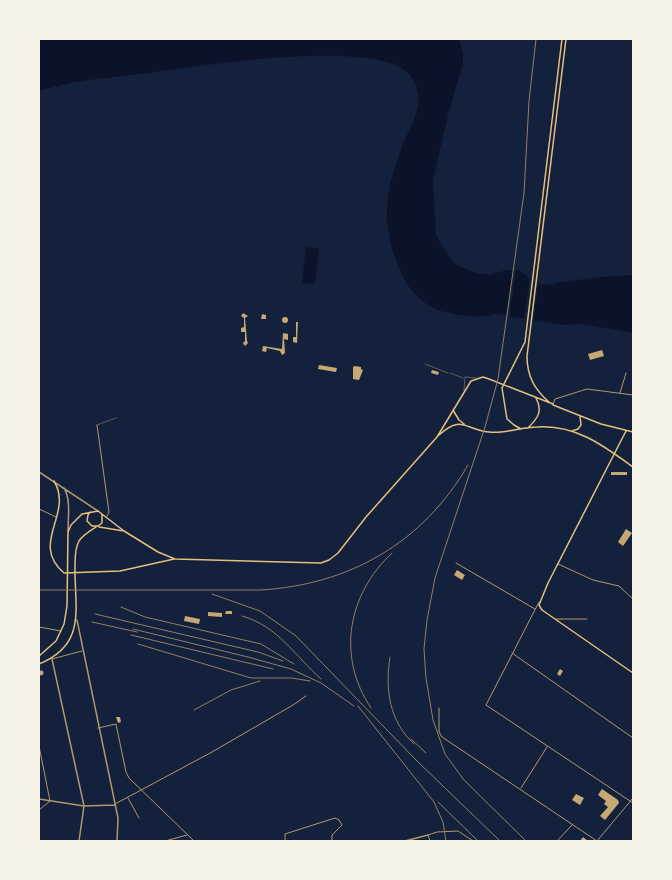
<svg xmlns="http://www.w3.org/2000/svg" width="672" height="880" font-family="'Nunito Sans',sans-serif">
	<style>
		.water { fill: #0b132b }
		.pier { fill: #14213d }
		.building { fill: #c6a872 }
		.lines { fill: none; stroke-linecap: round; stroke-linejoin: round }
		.service { stroke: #b1986c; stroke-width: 0.5 }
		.minor { stroke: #b1986c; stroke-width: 1 }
		.tertiary { stroke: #b1986c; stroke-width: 1.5 }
		.secondary { stroke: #e5c07b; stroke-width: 1.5 }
		.primary { stroke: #e5c07b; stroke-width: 1.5 }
		.rail { stroke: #918062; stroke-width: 1 }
	</style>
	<rect width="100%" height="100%" fill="#14213d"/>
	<path class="water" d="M39,39H459L463,54V63L448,115L433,181L436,235L450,258L457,265L476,273L489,275L507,270H518L537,284L554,285L555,283L600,277L633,275V333L581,324L561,325L495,314C484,318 472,317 460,315C445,313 431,309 419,298C399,282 386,237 387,212C387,189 395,165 403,144C408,131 416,119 418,105C420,94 416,84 410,75C378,37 198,66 149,73C125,76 100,78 76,82C64,84 51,88 39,91Z
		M306,247L319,248L315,284L302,283Z"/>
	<path class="pier" d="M513,268H516L509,318L506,317Z
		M530,277L538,283L533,322L524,320Z"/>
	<path class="building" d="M243,313L248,316L245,318L247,341L248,343L245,346L243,343L245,341V332H241V328L244,327V318L241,316Z
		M262,314L266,315V319H261Z
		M282 320a3 3 0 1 1 6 0a3 3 0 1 1-6 0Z
		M296,322H298L297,343L293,342V337H296Z
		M283,333L288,334V340L284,339L285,353L282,355L280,351L267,348L266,352L262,351L263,346L282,349Z
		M602,350L604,356L590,360L588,354Z
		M319,365L337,368L336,372L318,369Z
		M355,366L361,367V369L363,370L359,380L353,379V367Z
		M432,370L439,372L438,375L431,373Z
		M611,472H627V475H611Z
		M626,529L632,533L623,546L618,542Z
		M457,570L465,575L462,580L454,575Z
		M226,611H232V614H225Z
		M208,612L222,613V617L208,616Z
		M185,616L200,619L199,624L184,621Z
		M560,669L563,671L560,676L557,674Z
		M38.5 673a2.5 2.5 0 1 1 5 0a2.5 2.5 0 1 1-5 0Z
		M116,717H120L121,722L118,723Z
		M602,789L618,800L619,803L605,820L600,816L608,807L604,804L606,801L598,795Z
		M576,794L584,798L580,805L572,800Z
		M583,837L588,841H580Z"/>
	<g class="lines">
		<path class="service" d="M425,364L448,373
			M450,373L463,378
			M464,390L465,377L476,378
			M97,425L116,418"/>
		<path class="minor" d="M620,393L626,373
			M553,404L555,399L587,389L633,395
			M97,425L109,512L107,516
			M39,509L56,517
			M456,563L535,609
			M558,564L593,580L619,586L633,599
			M539,602L486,705L633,803
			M556,619H587
			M39,627L61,631
			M512,653L633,738
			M52,659L82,651
			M439,708V732L442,737L597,841
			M98,728L116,724L126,772L129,778L194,841
			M39,746L50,801L39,810
			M521,788L547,747
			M128,798L139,818
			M115,804L212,752L293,705L306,696
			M165,841L187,835
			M285,841V834L335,818L339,820L342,825L332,835V841
			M430,841L428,835L437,832L458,831L473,841
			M557,841L573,824
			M597,841L633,798"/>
		<path class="tertiary" d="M39,472L98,511
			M64,488C71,499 68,518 68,531
			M77,620L118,818L117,841
			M52,659L84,806L79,841
			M39,799L84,806L115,805
			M405,841L428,835"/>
		<path class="secondary" d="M626,431L548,583L539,605L542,610L633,673"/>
		<path class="primary" d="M550,403C535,390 527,377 527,356L566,39
			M553,405L601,424L633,432
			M453,410L459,420L464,424
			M528,428C538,418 543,411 536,398
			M521,429L514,425L507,419L502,388L525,342L562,39
			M572,431L578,429L581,425L580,416
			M439,435C462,414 465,430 489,432C504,434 521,427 537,427C575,424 604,446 633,467
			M54,481C74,514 29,543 64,573L120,571L174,559
			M90,512L88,515L87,521L92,526H98L102,523V514
			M99,527L124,531
			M39,656L56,641L64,624L67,606L68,532L71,525L82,514L98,511L124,531L158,552L175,559L321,563L329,560L338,553L366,517L437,437L471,381L483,377L489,379L553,404
			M39,664C88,644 74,607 75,565C75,557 75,548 79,541C83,535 90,531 96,527"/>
		<path class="rail" d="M39,590H260C349,585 423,543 468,465
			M212,594L260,611L296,636L416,760L500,841
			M121,607L145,617L261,644L294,664
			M95,614L258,652L283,661
			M242,616C278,626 295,656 321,679
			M92,622L137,632
			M133,629L248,657L291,669L321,683L354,706
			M131,635L273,669
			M138,644L251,678H292L310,681
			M390,657C385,689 389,721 414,744
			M358,706L434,802L443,822L446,841
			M371,708C336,656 348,594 392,553
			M194,710L231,690L260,681
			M411,739L426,753
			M438,802L478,841
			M526,841L464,780L445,754L433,720L426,678L424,649L427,620L435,578L485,427L498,379L524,193L529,101L536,39"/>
	</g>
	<rect width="672" height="880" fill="none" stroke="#f6f1e7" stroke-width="80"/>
</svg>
